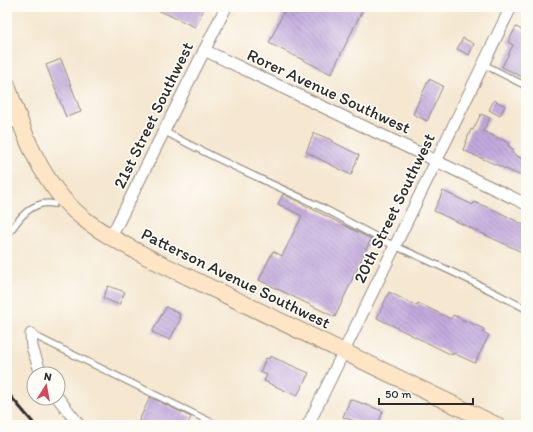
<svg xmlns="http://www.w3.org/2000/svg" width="533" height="432" font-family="Itim,sans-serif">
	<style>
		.building { fill: url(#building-back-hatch) }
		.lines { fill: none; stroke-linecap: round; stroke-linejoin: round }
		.service-casing { stroke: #90897e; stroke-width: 8 }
		.minor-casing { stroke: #90897e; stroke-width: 13 }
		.tertiary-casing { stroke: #90897e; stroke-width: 16 }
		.secondary-casing { stroke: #90897e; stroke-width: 18 }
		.service { stroke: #fff; stroke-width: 5.5 }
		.minor { stroke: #fff; stroke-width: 11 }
		.tertiary { stroke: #fff; stroke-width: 14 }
		.secondary { stroke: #fee5c5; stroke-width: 16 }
		.rail { stroke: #2b2b2b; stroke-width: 3 }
		.labels { text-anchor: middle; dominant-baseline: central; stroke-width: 3.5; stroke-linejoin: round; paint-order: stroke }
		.street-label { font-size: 17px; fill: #2b2b2b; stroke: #fdfcf7 }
	</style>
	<defs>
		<pattern id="building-back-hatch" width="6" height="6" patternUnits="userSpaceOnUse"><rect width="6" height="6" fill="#c2a9dd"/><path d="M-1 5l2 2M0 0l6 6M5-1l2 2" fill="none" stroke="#9e8ab3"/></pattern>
	</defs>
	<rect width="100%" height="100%" fill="#fdfcf7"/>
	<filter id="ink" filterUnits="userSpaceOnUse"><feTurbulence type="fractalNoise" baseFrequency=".025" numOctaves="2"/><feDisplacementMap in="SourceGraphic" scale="8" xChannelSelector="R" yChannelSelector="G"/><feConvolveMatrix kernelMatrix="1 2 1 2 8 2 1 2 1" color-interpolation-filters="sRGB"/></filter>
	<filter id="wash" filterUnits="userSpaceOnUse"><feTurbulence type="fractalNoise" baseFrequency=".012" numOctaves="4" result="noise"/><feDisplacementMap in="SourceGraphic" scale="16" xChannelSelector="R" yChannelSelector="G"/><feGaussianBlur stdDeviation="0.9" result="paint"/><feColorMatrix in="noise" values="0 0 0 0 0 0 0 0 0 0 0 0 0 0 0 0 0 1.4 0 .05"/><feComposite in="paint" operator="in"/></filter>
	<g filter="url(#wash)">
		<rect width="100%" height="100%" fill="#f5e7d0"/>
		<g id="blocks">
			<path class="building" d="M151,7H205L195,27Z
				M286,7H364L331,74L269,43Z
				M516,27L526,32V79L502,67L513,45L508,42Z
				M463,38L474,44L469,55L457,49Z
				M61,59L81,112L66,117L46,65Z
				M429,79L443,86L427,121L413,114Z
				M494,100L505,106L500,116L489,110Z
				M481,114L490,118L483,131L509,143L508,146L513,149L512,153L526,161V178L463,150L471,129L473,130Z
				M314,133L332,140L331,141L359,155L351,175L306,152Z
				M443,191L473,205L474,202L497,211L526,226V254L434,211Z
				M283,194L371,239L335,317L259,280L273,251L282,256L302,216L278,204Z
				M108,286L125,292L119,305L103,298Z
				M389,292L417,306L418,303L451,319L453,315L484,329L482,332L489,335L475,363L453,353L452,355L377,318Z
				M166,307L180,314L179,317L181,318L170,340L152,332Z
				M270,356L309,373L297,396L264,381L267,375L260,372L266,358L269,359Z
				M150,397L191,417L187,425H137Z
				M350,399L383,411L378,425H365L343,417Z"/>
		</g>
	</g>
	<g filter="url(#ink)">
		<use href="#blocks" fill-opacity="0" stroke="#90897e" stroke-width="1"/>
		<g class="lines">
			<defs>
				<path id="service" d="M483,64L526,86
					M164,131C216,160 271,183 325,209C348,221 371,235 395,246C439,265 483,286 526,309
					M7,237C17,220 32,199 54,204
					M31,334L217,425"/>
				<path id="minor" d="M204,50L526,204
					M111,237L226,7
					M31,334L32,347L41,374
					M58,398L79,425
					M308,425L511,7"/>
				<path id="tertiary" d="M7,123L17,117"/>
				<path id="secondary" d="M7,85C23,133 42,186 83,218C104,235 129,247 153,260L496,425"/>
			</defs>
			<use href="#service" class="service-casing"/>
			<use href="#minor" class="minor-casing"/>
			<use href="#tertiary" class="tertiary-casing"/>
			<use href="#secondary" class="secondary-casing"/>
			<use href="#service" class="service"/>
			<use href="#minor" class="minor"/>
			<use href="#tertiary" class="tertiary"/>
			<use href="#secondary" class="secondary"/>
			<path class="rail" d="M7,392L35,425"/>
		</g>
	</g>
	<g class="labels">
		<g class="street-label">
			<text transform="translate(329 91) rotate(25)">Rorer Avenue Southwest</text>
			<text transform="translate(153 115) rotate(-64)">21st Street Southwest</text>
			<text transform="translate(394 208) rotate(-64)">20th Street Southwest</text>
			<text transform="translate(236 278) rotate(26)">Patterson Avenue Southwest</text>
		</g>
	</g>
	<rect width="533" height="432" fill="none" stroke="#fdfcf7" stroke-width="24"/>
	<g transform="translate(46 386) rotate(11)"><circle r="19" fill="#fdfcf7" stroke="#a9a8a5"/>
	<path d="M0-3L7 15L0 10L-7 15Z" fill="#d1495b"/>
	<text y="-6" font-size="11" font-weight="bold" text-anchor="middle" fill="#2b2b2b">N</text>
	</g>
	<path d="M379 398v6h94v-6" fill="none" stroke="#2b2b2b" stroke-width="2"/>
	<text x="385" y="398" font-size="12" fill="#2b2b2b" stroke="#fdfcf7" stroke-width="3" paint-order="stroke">50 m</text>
</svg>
